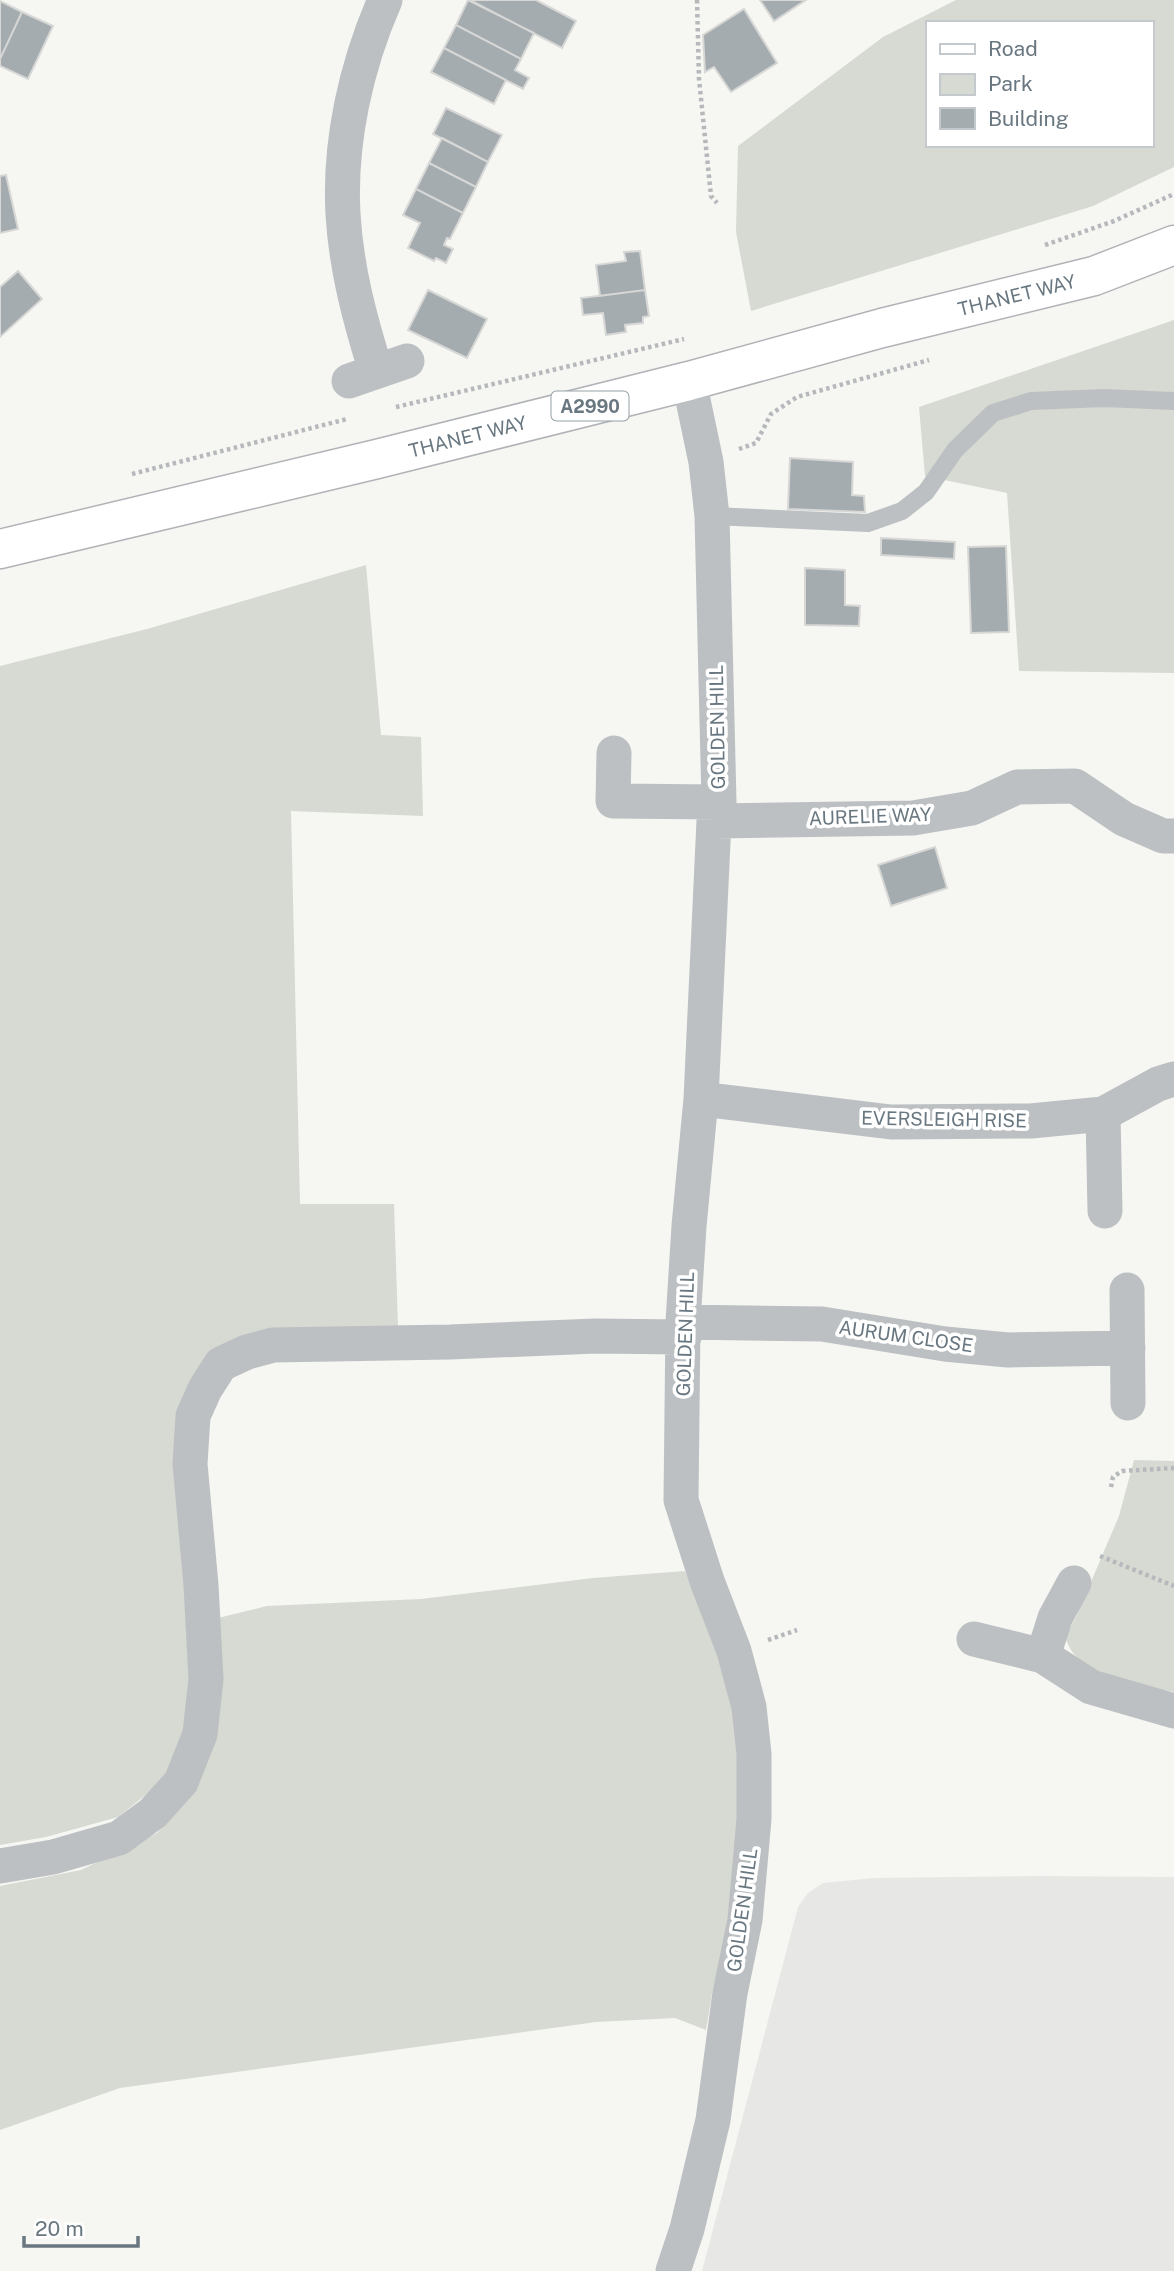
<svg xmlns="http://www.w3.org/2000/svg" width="1174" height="2271" font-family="'Public Sans',sans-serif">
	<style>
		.built { fill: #e7e7e6 }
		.green { fill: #d6dad3; fill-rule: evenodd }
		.building { fill: #a4acb0; stroke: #d7d7d6; stroke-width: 2 }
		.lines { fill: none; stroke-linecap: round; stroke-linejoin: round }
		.primary-casing { stroke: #b0b4b7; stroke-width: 41 }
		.path { stroke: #b6b9bb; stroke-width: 4.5; stroke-dasharray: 3.5 3.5; stroke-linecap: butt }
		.service { stroke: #bcc0c2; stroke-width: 18 }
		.minor { stroke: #bcc0c2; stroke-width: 35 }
		.primary { stroke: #fff; stroke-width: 38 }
		.labels { text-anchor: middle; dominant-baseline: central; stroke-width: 7; stroke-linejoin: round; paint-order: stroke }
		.shield { fill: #fff; stroke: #96a0a6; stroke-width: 2 }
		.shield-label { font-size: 18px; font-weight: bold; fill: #697780 }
		.street-label { font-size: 19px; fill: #697780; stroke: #fff }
	</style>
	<rect width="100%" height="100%" fill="#f6f6f3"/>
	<path class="built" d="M1041,1876L1174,1877V2271H702L798,1907L808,1893L823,1883L874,1878Z"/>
	<path class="green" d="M956,0H1174V167L1093,206L751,311L736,232L738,146L883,37ZM927,23H1151V145H927Z
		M1174,320V673L1019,671L1007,493L925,476L919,407Z
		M366,565L381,735L421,737L423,816L291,811L300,1204H394L398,1326L208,1360L191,1704L181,1740L163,1781L118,1817L46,1837L0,1845V666L147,629Z
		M1134,1460L1174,1461V1692L1163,1690C1127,1680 1076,1677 1065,1636L1076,1617L1119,1516Z
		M685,1571L739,1705L740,1894L713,1988L706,2030L675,2018L596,2022L120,2088L0,2130V1886L81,1870L157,1833L190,1798L218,1618L267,1606L421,1599L593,1578Z"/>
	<path class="building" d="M468,0L534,33L521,59L456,25Z
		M470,0H536L576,21L562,48Z
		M760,0H806L774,21Z
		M0,1L22,12L0,59Z
		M744,9L777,63L731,92L714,67L705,72L703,35Z
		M22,12L53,26L28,79L0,66V59Z
		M456,25L521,59L515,70L529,78L523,89L444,48Z
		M444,48L506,80L494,104L431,72Z
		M446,108L502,135L488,162L433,134Z
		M442,138L488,162L476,187L429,163Z
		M429,163L476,187L463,213L416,189Z
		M6,175L18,229L0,233V176Z
		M416,189L463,213L450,239L447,238L444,245L453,249L446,263L436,258L434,261L408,248L420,223L403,215Z
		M640,251L645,290L600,296L596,265L626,261L624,252Z
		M18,271L42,299L0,337V287Z
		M428,290L487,319L467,358L408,330Z
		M645,290L649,316L643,317V323L625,325L626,332L606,335L603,313L583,315L581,298Z
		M790,458L853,462L852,495L864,496L865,512L788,509Z
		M881,538L955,542L954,559L881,555Z
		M1006,546L1009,632L971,633L968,547Z
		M805,568L845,570V605L860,606L859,626L805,625Z
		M935,847L947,888L891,906L878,865Z"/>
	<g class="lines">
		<defs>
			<g id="primary">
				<path id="s1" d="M0,549L377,459L689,381L882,328L1094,276L1174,245"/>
			</g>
		</defs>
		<use href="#primary" class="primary-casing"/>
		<path class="path" d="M697,0L699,79L711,196L717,203
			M1045,245L1114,221L1174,194
			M396,407L684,339
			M739,449L756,443L771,414L797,397L929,360
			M132,474L347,419
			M1111,1487L1113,1477L1122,1471L1174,1468
			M1100,1556L1174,1586
			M768,1640L797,1630"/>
		<path class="service" d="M712,516L868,523L902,511L926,492L955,450L993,413L1031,401L1104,398L1174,401"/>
		<path class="minor" d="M376,371C360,320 346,268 343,214C339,142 356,66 385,0
			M349,381L407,361
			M614,753L613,801L719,802
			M714,821L913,818L972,808L1017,787L1075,786L1124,819L1163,836H1174
			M701,1099L891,1122L1031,1121L1103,1114L1158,1084L1174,1079
			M1103,1114L1105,1211
			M1127,1290L1128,1403
			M683,1322L822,1324L945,1344L1008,1350L1128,1348
			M974,1639L1043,1656L1091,1687L1174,1711
			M1043,1656L1055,1618L1074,1583
			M0,1866L53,1857L119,1838L153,1813L181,1782L200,1734L206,1679L201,1585L190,1464L193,1416L205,1389L221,1364L247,1352L273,1345L450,1342L596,1336L684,1337
			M673,2271L687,2229L713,2120L730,1993L745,1920L754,1819V1754L749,1707L734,1651L707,1581L681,1500L683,1322L689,1226L701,1099L714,821L719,802L712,516L706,462L689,381"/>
		<use href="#primary" class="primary"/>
	</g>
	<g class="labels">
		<rect class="shield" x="551.5" y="391.5" width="77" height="29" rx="5"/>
		<g class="shield-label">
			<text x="590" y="406">A2990</text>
		</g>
		<g class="street-label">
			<text stroke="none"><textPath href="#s1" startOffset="1048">THANET WAY</textPath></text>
			<text stroke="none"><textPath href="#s1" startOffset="481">THANET WAY</textPath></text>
			<text transform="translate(717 727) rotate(-91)">GOLDEN HILL</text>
			<text transform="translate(870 816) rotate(-2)">AURELIE WAY</text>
			<text transform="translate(944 1119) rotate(1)">EVERSLEIGH RISE</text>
			<text transform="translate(685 1334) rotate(-88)">GOLDEN HILL</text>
			<text transform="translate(906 1336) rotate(8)">AURUM CLOSE</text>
			<text transform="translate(742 1910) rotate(-82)">GOLDEN HILL</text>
		</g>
	</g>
	<rect x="926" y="21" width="228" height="126" fill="#ffffff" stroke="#c3c9cc" stroke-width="2"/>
	<rect x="940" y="44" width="35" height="10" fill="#ffffff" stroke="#c3c9cc" stroke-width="2"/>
	<text x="988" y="56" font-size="21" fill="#697780">Road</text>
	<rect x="940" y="74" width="35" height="21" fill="#d6dad3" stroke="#c3c9cc" stroke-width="2"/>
	<text x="988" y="91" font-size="21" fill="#697780">Park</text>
	<rect x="940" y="108" width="35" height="21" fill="#a4acb0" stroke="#c3c9cc" stroke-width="2"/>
	<text x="988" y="126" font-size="21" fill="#697780">Building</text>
	<path d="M24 2236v10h114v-10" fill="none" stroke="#697780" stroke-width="3.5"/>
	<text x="35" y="2236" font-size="21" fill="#697780" stroke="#ffffff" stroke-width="5" paint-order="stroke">20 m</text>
</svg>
